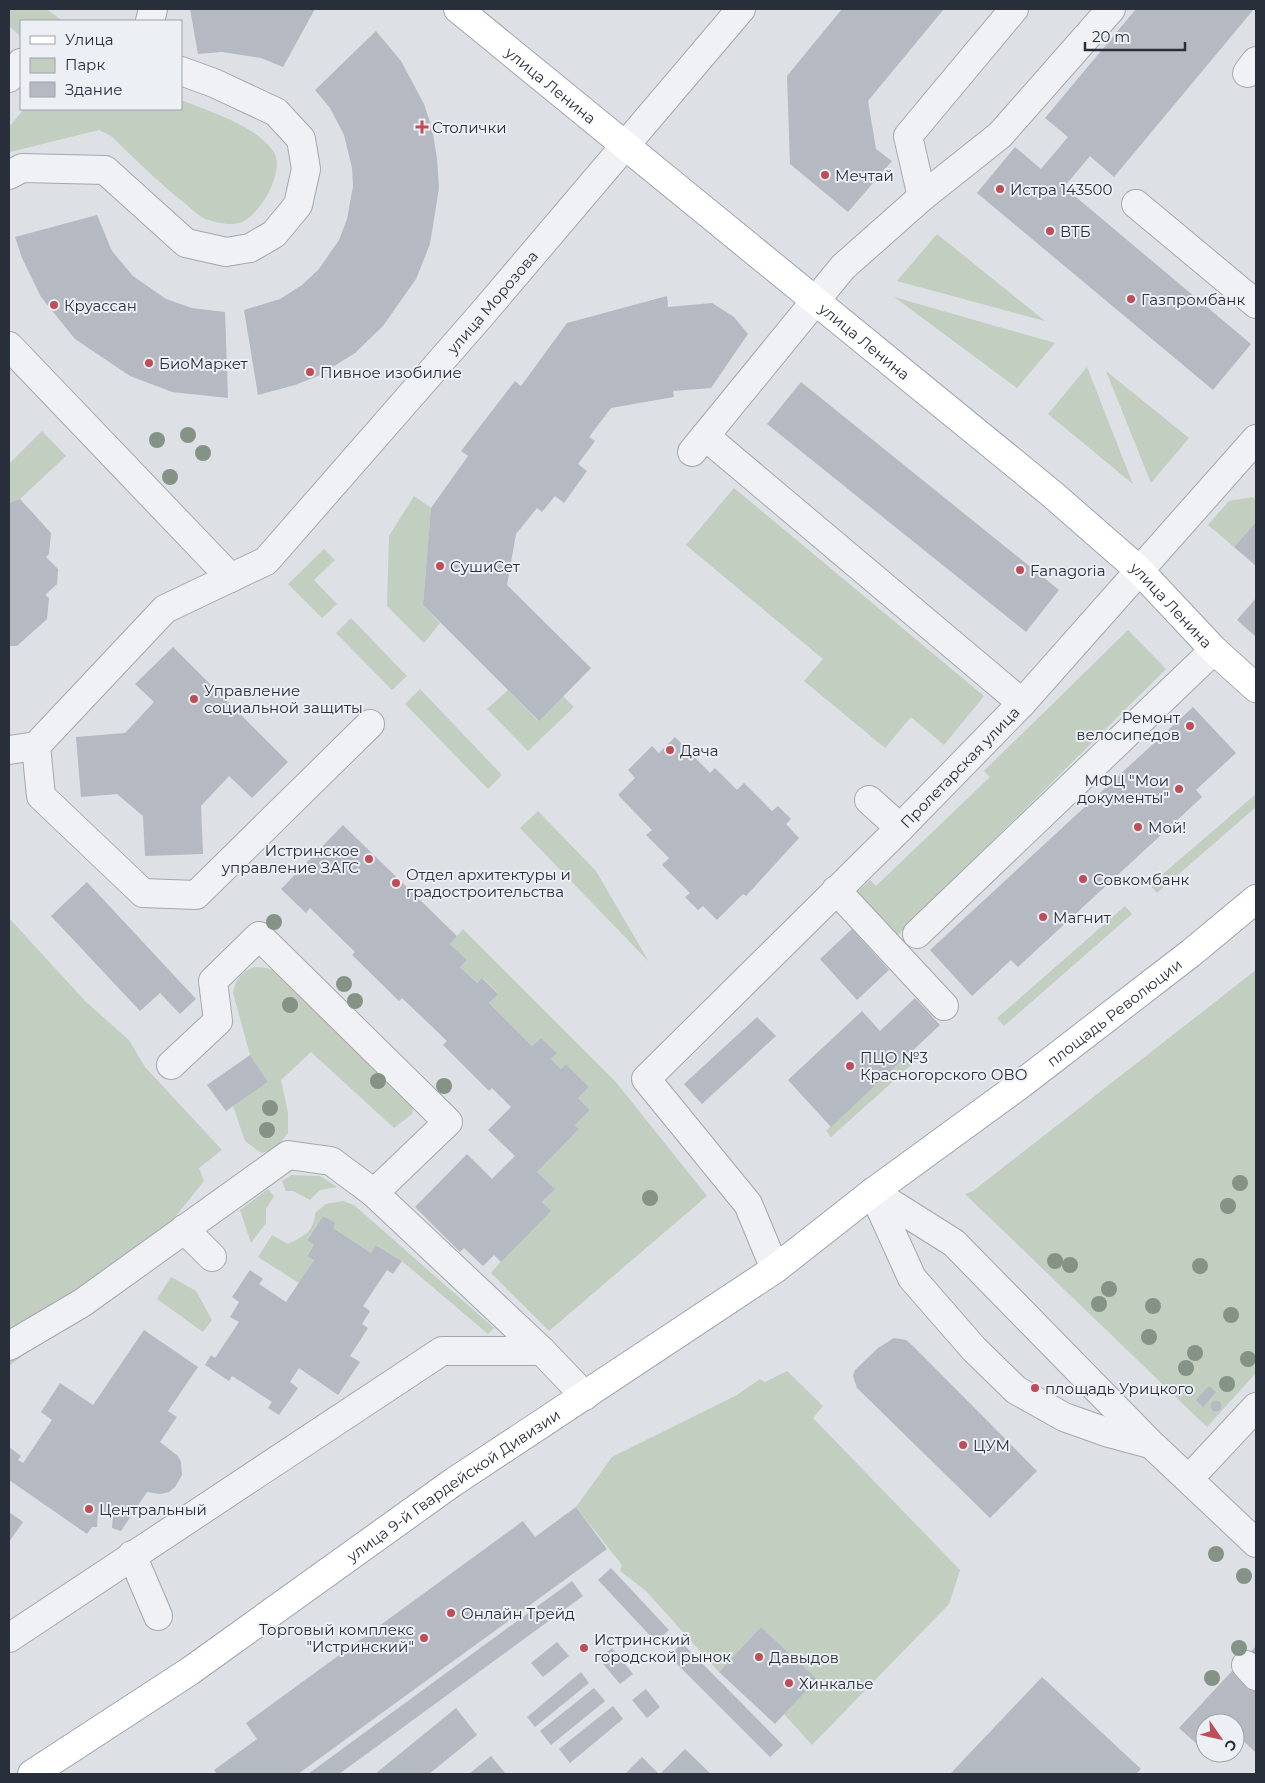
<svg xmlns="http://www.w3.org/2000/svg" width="1265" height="1783" font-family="Montserrat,sans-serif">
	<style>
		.green { fill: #c2cebf }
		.building { fill: #b5b9c1 }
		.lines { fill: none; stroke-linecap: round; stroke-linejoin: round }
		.minor-casing { stroke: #a3a7ae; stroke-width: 30 }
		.major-casing { stroke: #9ea4b0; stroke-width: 30 }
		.minor { stroke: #eff1f4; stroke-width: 28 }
		.major { stroke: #fff; stroke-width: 28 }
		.tree { fill: #849385 }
		.poi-dot { fill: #bf4d58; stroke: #eceff3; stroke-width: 2 }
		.labels { text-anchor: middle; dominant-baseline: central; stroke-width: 4; stroke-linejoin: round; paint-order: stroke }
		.street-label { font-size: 15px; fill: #282e3a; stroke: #eceff3 }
		.poi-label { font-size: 15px; fill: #282e3a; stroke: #eceff3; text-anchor: start }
	</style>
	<rect width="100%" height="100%" fill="#dde0e5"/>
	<path class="green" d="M9,9H46L63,21H21V37L9,26Z
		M181,100C210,112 255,125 273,151C287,170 259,218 239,223C228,226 215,222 205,219C199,216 193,210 187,205C160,184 136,160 111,136L99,130L10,152L9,150V127L24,109H181Z
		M937,234L1045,321L897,281Z
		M894,297L1055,343L1017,388Z
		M1087,367L1133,484L1048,414Z
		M1106,371L1189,438L1151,483Z
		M42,431L66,456L20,499L9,503V464Z
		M734,488L984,696L944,745L911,717L885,748L804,681L823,659L686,545Z
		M414,496L431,508L423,605L440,623L424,643L387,606L389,536Z
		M1253,497L1256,499V522L1234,547L1208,525L1229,501Z
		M324,549L335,560L314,580L337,604L322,618L288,584Z
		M351,618L407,676L392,690L336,633Z
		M1128,630L1166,669L897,936L855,894L870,880L876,886L990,777L984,771Z
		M420,689L502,775L488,789L405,704Z
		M508,690L538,721L563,696L574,707L528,751L487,709Z
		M1256,794V807L1157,893L1150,885Z
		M538,811L596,871L649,962L520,828Z
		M1125,906L1132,914L1004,1026L997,1018Z
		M9,918L86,1002L129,1040L145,1067L222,1150L199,1168L204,1181L111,1297L77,1314L9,1366Z
		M463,929L615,1081L707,1196L549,1331L491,1273C515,1247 530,1214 554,1189L537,1172L579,1129L575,1125L590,1110L578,1098L589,1087L566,1064L561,1069L551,1059L556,1052L541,1038L532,1046L489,1003L498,993L483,978L477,983L460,967L467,960L450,944Z
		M254,967L267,968L278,972L414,1104L412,1114L394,1128L311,1052L281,1080L288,1113V1133L274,1150L261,1153L245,1141L233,1106L268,1082L250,1055L233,993C235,980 241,973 254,967Z
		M1256,970V1373L1207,1427L965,1194L973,1191Z
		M912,1052L918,1059L831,1137L826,1131Z
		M291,1175L320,1176L337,1187L320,1190L310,1200L293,1191H286L282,1181Z
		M268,1189L274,1196L266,1209V1223L251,1243L240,1210Z
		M343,1201L354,1205L494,1328L488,1334L402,1261L377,1245L371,1253L333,1228L334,1223L323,1216L307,1239L314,1245L307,1255L314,1260L299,1283L258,1257L272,1235L288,1244C304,1236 314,1232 315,1213L326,1204Z
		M171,1277L196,1291L212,1320L203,1332L157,1299Z
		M787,1371L823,1406L813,1418L960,1570L949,1604L812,1745L784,1714L816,1678L761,1627L719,1672L646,1591L620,1571L622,1565L576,1507L612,1457L737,1395L760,1379L765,1382Z"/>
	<path class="building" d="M190,9H315L283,67L261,58L222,52L198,54Z
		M842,9H944L868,101L876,149L892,161L848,212L790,164L787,76Z
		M1136,9H1254L1114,177L1090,156L1064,187L1251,344L1213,390L977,193L1015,147L1041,169L1068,137L1045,118Z
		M376,31L401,61L424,104L432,128L437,159L439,188L430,244L416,279L383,326L355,353L318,376L295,385L258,395L244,310L280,299L302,285L319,269L339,240L347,219L353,186L352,168L344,135L330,108L315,90Z
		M97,215L112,251L133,276L166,299L192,308L225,312L228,398L172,392L130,376L75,339L41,297L22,258L15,237Z
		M667,296L668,307L712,303L734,317L748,334L711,388L673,391L674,397L611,408L589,437L595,441L578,464L587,471L564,503L555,496L542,512L537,508L516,534L507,585L591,668L539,721L423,605L431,508L468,456L461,451L515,381L521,386L567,323Z
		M801,382L1059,590L1026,632L767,424Z
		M20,499L51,533L49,554L46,557L58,569L57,584L45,595L49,598L47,619L17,646H9V503Z
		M1256,522V566L1234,547Z
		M1256,598V637L1237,620Z
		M173,647L288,762L252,798L229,776L201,806L203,854L145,856L143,816L117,794L81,797L76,737L125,733L154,702L135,684Z
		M1193,707L1236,753L1196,790L1202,797L1187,811L1018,967L1011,960L972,996L930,950Z
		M675,737L710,773L715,768L737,790L744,783L772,811L778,806L791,819L786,824L799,838L746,896L743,894L717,920L703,906L698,910L685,897L690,893L662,865L669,858L646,835L652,830L618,795L635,778L628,770L652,746L659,753Z
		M343,825L457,936L450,944L467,960L460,967L477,983L482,978L498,994L489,1003L532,1046L541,1038L557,1053L551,1059L561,1069L566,1064L589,1087L578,1098L590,1110L575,1125L579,1129L537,1172L555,1189L542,1202L551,1211L501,1262L494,1255L483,1266L464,1248L460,1252L415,1207L467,1154L492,1179L515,1156L488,1130L511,1107L492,1088L489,1091L443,1045L447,1041L402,998L399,1001L352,955L355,952L310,908L306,913L281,889Z
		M87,882L196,999L180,1014L160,993L140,1011L51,916Z
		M852,929L889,970L857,1000L820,959Z
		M915,998L940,1025L831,1127L788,1080L862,1011L880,1031Z
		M757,1017L776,1036L702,1104L684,1084Z
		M250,1055L268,1082L226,1111L207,1085Z
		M323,1216L335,1223L333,1228L371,1253L376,1245L402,1261L393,1274L387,1270L363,1306L370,1311L362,1324L368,1328L350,1356L360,1362L338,1395L299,1368L290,1382L298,1388L279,1415L268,1408L272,1402L232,1376L229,1381L205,1365L211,1355L215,1358L239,1322L230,1317L239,1302L232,1297L250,1270L263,1279L259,1284L286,1302L314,1260L307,1256L314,1245L307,1240Z
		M144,1330L198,1367L168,1411L177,1417L160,1442L178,1456L181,1462L182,1475L175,1487L169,1492L160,1494L147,1492L121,1531L112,1528L113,1514L98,1513L97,1527H92L87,1534L9,1480V1447L21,1456L18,1460L23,1463L52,1420L41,1412L60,1383L93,1405Z
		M894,1338L906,1340L912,1345L1037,1471L990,1518L857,1388L853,1376L855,1370L878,1348Z
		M1209,1386L1216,1392L1203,1407L1196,1400Z
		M1210.5 1406a5.5 5.5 0 1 1 11 0a5.5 5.5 0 1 1-11 0Z
		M576,1507L607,1549L298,1774H217L214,1770L257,1739L246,1723L523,1521L535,1537Z
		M9,1512L23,1522L9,1542Z
		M611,1568L669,1630L656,1642L598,1580Z
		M572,1581L583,1596L339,1774H308Z
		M761,1627L817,1679L775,1724L719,1672Z
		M557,1642L569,1656L543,1677L531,1663Z
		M682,1643L783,1745L770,1757L669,1656Z
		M1256,1646V1664L1248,1655Z
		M612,1648L633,1674L620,1684L599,1659Z
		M1233,1670L1256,1692V1753L1235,1733V1723H1205V1741L1200,1747L1179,1728Z
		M581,1672L589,1683L535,1727L527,1717Z
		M1042,1677L1141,1769L1136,1774H950Z
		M594,1688L605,1701L551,1745L540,1731Z
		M646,1689L660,1707L647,1718L632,1700Z
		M613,1706L623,1719L570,1763L559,1749Z
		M456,1708L477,1735L429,1774H375Z
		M685,1749L711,1774H660Z
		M491,1756L506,1774H469Z
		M642,1757L659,1774H625Z"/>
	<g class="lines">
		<defs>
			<g id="minor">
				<path d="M150,21L153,9"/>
				<path d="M1247,73L1256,61"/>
				<path d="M9,78L21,63"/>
				<path d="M9,175L22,168L105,170L186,243L226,252L250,248L274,234L298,205L306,169L301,139L276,112L214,83L181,71"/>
				<path d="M922,197L908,136L1014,9"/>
				<path d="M1136,204L1256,304"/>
				<path d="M9,346L231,578"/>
				<path d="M705,436L1022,703"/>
				<path d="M692,452L843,267L922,197L1000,135L1111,9"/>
				<path id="s1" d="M370,724L196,895L143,893L41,796L36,746L165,609L266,561L482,314L741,9"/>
				<path d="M9,750L36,746"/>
				<path d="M869,800L900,828"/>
				<path d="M836,890L944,1006"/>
				<path d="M917,934L1214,650"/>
				<path d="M171,1065L218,1021L213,981L259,936L448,1122L374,1193L542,1351L585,1396"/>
				<path d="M873,1192L954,1243L1151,1444L1256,1543"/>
				<path d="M873,1192L912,1278L974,1349L1016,1390L1064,1417L1109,1433L1150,1444"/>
				<path d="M184,1229L212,1257"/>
				<path id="s2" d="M775,1269L748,1204L646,1079L900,828L1022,703L1256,439"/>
				<path d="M9,1346L82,1303L288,1155L331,1161L374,1193"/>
				<path d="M1200,1467L1256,1407"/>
				<path d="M132,1555L158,1616"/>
				<path d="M9,1638L442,1351H542"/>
				<path d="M1246,1665L1256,1676"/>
			</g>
			<g id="major">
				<path id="s3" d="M458,9L1052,494L1139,570L1214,650L1256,688"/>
				<path id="s4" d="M32,1774L190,1671L452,1483L775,1269L873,1192L1021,1084L1191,953L1256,899"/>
			</g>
		</defs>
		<use href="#minor" class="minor-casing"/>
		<use href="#major" class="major-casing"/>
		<use href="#minor" class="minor"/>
		<use href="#major" class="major"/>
	</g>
	<g class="tree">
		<circle cx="188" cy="435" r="8"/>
		<circle cx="157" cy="440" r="8"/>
		<circle cx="203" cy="453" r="8"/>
		<circle cx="170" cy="477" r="8"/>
		<circle cx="274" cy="922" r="8"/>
		<circle cx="344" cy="984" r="8"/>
		<circle cx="355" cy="1001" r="8"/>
		<circle cx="290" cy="1005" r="8"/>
		<circle cx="378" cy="1081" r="8"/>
		<circle cx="444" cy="1086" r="8"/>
		<circle cx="270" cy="1108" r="8"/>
		<circle cx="267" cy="1130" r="8"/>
		<circle cx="1240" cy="1183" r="8"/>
		<circle cx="650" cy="1198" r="8"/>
		<circle cx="1228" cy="1206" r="8"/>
		<circle cx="1055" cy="1261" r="8"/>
		<circle cx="1070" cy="1265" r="8"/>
		<circle cx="1200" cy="1266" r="8"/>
		<circle cx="1109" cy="1289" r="8"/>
		<circle cx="1099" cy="1304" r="8"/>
		<circle cx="1153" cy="1306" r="8"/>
		<circle cx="1231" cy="1315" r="8"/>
		<circle cx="1149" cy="1337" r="8"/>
		<circle cx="1195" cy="1353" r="8"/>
		<circle cx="1248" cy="1359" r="8"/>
		<circle cx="1186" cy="1368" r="8"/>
		<circle cx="1227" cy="1384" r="8"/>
		<circle cx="1216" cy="1554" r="8"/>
		<circle cx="1244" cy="1576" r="8"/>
		<circle cx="1239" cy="1648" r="8"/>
		<circle cx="1212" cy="1678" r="8"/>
	</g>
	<g class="poi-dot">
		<path d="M419.5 119.5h5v5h5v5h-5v5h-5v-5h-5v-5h5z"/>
		<circle cx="825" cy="175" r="5"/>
		<circle cx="1000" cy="189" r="5"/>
		<circle cx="1050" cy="231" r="5"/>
		<circle cx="1131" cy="299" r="5"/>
		<circle cx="54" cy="305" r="5"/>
		<circle cx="149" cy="363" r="5"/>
		<circle cx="310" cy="372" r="5"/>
		<circle cx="440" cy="566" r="5"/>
		<circle cx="1020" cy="570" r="5"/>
		<circle cx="194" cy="699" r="5"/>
		<circle cx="1190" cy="726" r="5"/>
		<circle cx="670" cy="750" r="5"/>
		<circle cx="1179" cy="789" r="5"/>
		<circle cx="1138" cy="827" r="5"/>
		<circle cx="369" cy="859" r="5"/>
		<circle cx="1083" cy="879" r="5"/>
		<circle cx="396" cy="883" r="5"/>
		<circle cx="1043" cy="917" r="5"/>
		<circle cx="850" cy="1066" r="5"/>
		<circle cx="1035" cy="1388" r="5"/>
		<circle cx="963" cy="1445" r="5"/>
		<circle cx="89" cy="1509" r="5"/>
		<circle cx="451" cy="1613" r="5"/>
		<circle cx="424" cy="1638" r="5"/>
		<circle cx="584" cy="1648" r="5"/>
		<circle cx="759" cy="1657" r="5"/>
		<circle cx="789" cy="1683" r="5"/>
	</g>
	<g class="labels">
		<g class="street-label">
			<text stroke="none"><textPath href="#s3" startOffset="120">улица Ленина</textPath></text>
			<text stroke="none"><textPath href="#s1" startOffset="1132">улица Морозова</textPath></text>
			<text stroke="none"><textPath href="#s3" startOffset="525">улица Ленина</textPath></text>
			<text stroke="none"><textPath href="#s3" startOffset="930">улица Ленина</textPath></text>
			<text stroke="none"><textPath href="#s2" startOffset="674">Пролетарская улица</textPath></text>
			<text stroke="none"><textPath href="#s4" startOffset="1324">площадь Революции</textPath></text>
			<text stroke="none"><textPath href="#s4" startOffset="511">улица 9-й Гвардейской Дивизии</textPath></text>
		</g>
		<g class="poi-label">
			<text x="432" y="127">Столички</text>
			<text x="835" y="175">Мечтай</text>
			<text x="1010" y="189">Истра 143500</text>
			<text x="1060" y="231">ВТБ</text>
			<text x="1141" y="299">Газпромбанк</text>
			<text x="64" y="305">Круассан</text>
			<text x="159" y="363">БиоМаркет</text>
			<text x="320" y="372">Пивное изобилие</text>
			<text x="450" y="566">СушиСет</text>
			<text x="1030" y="570">Fanagoria</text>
			<text x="204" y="690">Управление<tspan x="204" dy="17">социальной защиты</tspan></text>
			<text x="1180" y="717" text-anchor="end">Ремонт<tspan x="1180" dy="17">велосипедов</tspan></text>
			<text x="680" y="750">Дача</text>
			<text x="1169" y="780" text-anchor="end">МФЦ "Мои<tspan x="1169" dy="17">документы"</tspan></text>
			<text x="1148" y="827">Мой!</text>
			<text x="359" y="850" text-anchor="end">Истринское<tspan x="359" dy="17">управление ЗАГС</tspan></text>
			<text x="406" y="874">Отдел архитектуры и<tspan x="406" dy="17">градостроительства</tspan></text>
			<text x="1093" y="879">Совкомбанк</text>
			<text x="1053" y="917">Магнит</text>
			<text x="860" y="1057">ПЦО №3<tspan x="860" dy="17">Красногорского ОВО</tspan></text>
			<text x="1045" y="1388">площадь Урицкого</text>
			<text x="973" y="1445">ЦУМ</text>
			<text x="99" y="1509">Центральный</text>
			<text x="461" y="1613">Онлайн Трейд</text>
			<text x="414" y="1629" text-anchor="end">Торговый комплекс<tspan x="414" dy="17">"Истринский"</tspan></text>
			<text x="594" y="1639">Истринский<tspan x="594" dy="17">городской рынок</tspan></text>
			<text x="769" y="1657">Давыдов</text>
			<text x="799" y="1683">Хинкалье</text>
		</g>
	</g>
	<rect width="1265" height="1783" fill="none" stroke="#282e3a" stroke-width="20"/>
	<rect x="20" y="20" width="162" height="90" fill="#eceff3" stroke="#9ea2a9"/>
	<rect x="30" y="36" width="25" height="8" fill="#ffffff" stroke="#9ea2a9"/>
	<text x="65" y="45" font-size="15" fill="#282e3a">Улица</text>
	<rect x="30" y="58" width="25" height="15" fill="#c2cebf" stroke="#9ea2a9"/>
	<text x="65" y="70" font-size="15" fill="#282e3a">Парк</text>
	<rect x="30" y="82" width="25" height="15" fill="#b5b9c1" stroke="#9ea2a9"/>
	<text x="65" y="95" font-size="15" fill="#282e3a">Здание</text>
	<g transform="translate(1220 1738) rotate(124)"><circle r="24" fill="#eceff3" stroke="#9ea2a9"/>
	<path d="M0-4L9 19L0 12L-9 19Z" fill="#bf4d58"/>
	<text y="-8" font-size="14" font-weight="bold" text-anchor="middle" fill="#282e3a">С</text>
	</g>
	<path d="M1085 42v8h100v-8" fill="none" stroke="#282e3a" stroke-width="2.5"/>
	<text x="1092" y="42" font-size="15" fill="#282e3a" stroke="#eceff3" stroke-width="4" paint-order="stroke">20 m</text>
</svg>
